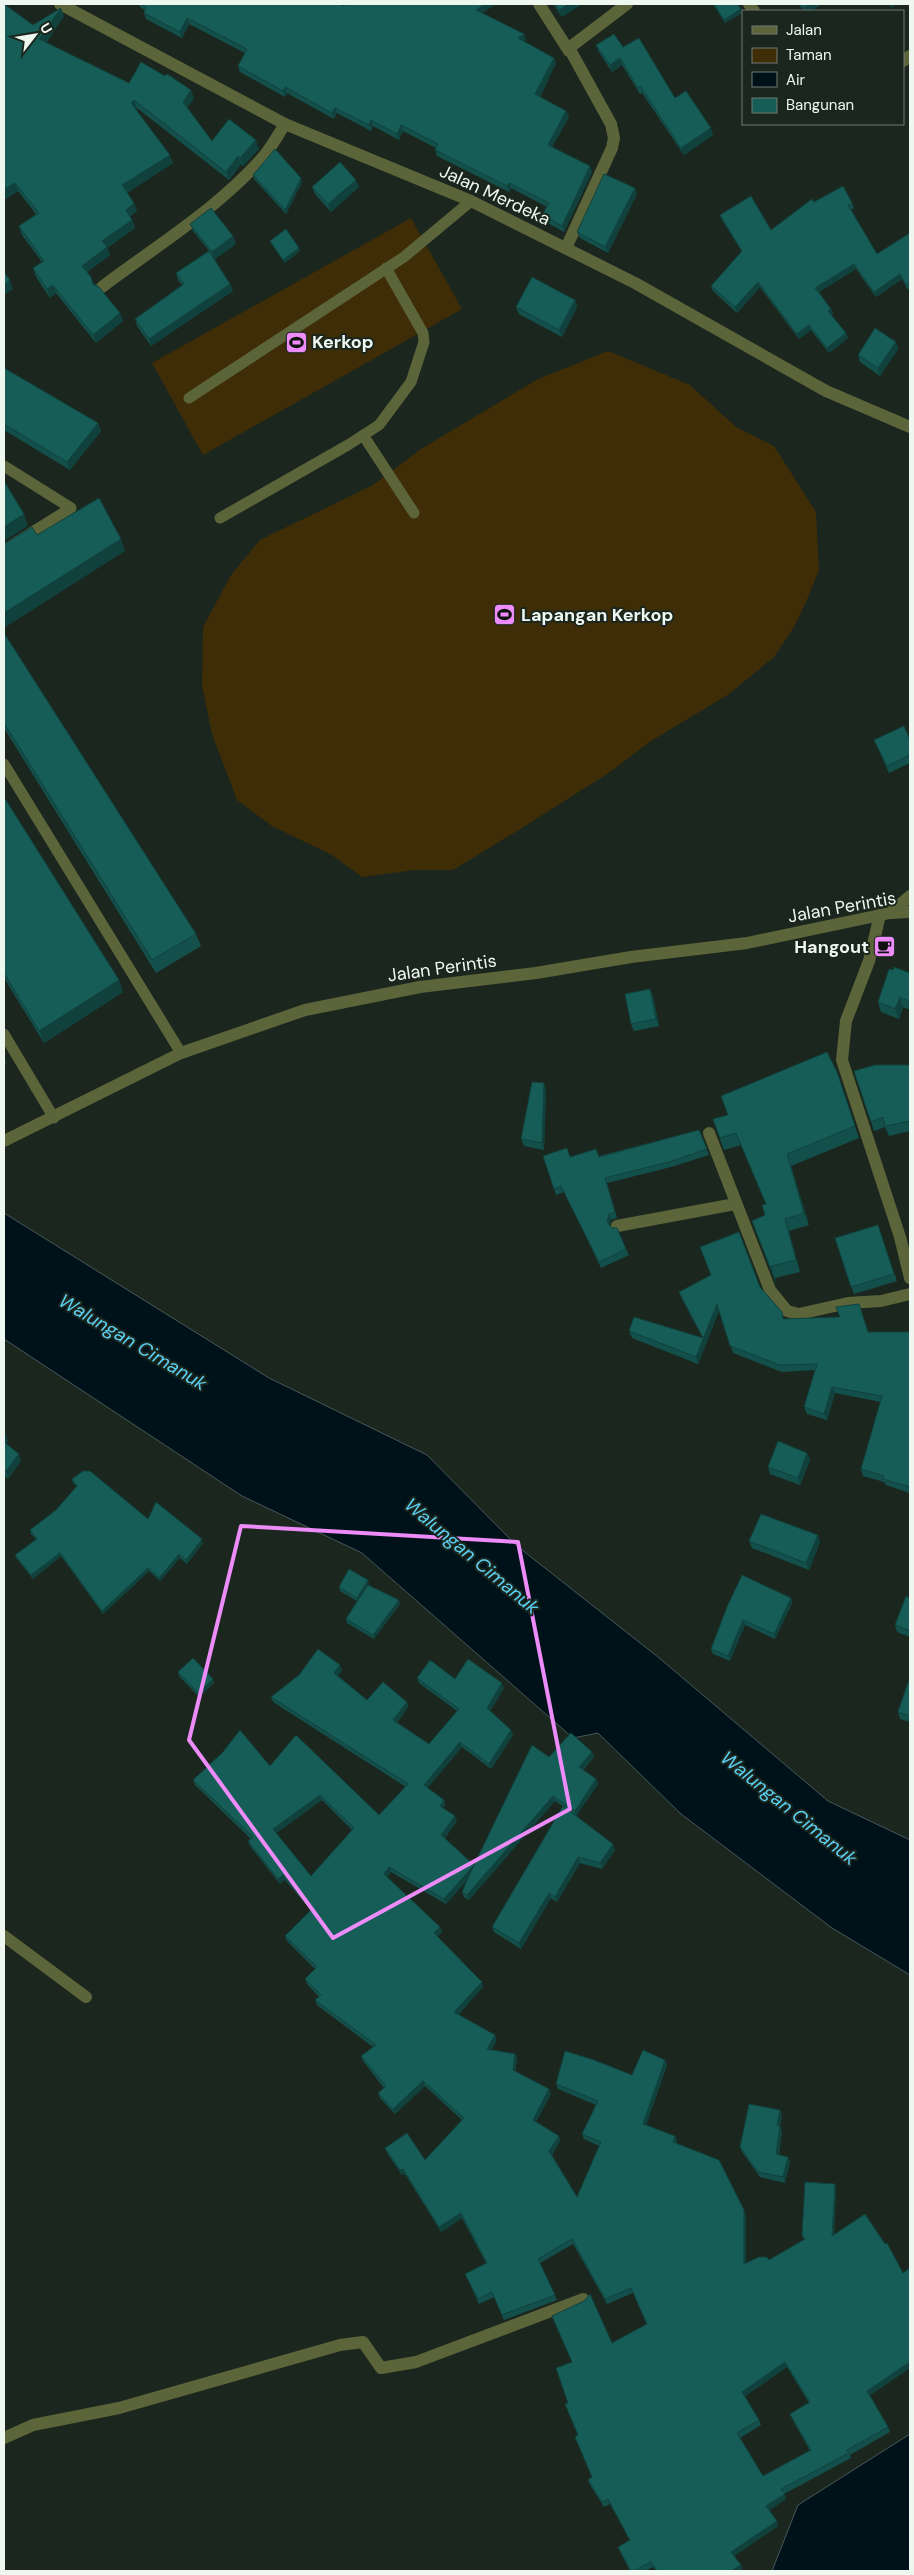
<svg xmlns="http://www.w3.org/2000/svg" width="914" height="2575" font-family="'DM Sans',sans-serif">
	<style>
		.green { fill: #3e2d06 }
		.water { fill: #001219; stroke: #48575a }
		.lines { fill: none; stroke-linecap: round; stroke-linejoin: round }
		.service { stroke: #5c653a; stroke-width: 11 }
		.minor { stroke: #5c653a; stroke-width: 12 }
		.tertiary { stroke: #5c653a; stroke-width: 12 }
		.wall { fill: #14504b; fill-rule: evenodd }
		.shaded-wall { fill: #10413d }
		.building { fill: #175d57; stroke: #10413d; fill-rule: evenodd }
		.marked { fill: none; stroke: #ed8cf9; stroke-width: 4; stroke-linejoin: round }
		.labels { text-anchor: middle; dominant-baseline: central; stroke-width: 4; stroke-linejoin: round; paint-order: stroke }
		.street-label { font-size: 18px; fill: #eff7f1; stroke: #1b271e }
		.poi-label { font-size: 18px; font-weight: bold; fill: #eff7f1; stroke: #1b271e; text-anchor: start }
		.water-label { font-size: 19px; font-style: italic; fill: #5bcff2; stroke: #1b271e }
	</style>
	<rect width="100%" height="100%" fill="#1b271e"/>
	<path class="green" d="M411,218L462,309L203,455L152,363Z
		M608,351L690,385L736,427L774,446L816,512L819,570L806,602L794,627L774,657L729,694L651,741L610,772L522,828L453,870H415L362,877L332,855L272,826L237,800L212,734L202,685L203,627L231,575L260,540L373,485L421,449L538,379Z"/>
	<path class="water" d="M4,1213L269,1378L427,1455L517,1546L658,1657L828,1801L910,1840V1975L832,1928L681,1814L598,1733L573,1738L362,1553L242,1496L4,1339Z
		M910,2434V2571H772L798,2505Z"/>
	<g class="lines">
		<path class="service" d="M189,398L404,257L471,201
			M363,435L414,513
			M4,466L71,508L4,550
			M220,518L348,445L379,425L411,382L424,342L423,333L386,268
			M4,764L181,1053
			M4,1034L54,1118"/>
		<path class="minor" d="M539,4L569,51
			M749,4L754,11
			M903,61L910,56
			M566,248L612,148L614,138L611,124L569,48L627,4
			M102,287C156,246 219,208 264,156C272,146 278,135 285,124
			M880,915L869,961L846,1021L842,1060L900,1237L910,1278
			M709,1133L770,1290L787,1311L799,1314L848,1303L881,1301L910,1294
			M617,1226L735,1204
			M4,1936L86,1997
			M4,2438L33,2425L119,2408L340,2345L363,2342L381,2368L416,2362L583,2299"/>
		<path class="tertiary" d="M60,4L285,124L471,201L635,283L826,391L910,427
			M890,913L910,896
			M4,1141L181,1053L305,1010L420,987L536,973L631,957L747,943L890,913L910,912"/>
	</g>
	<path class="wall" d="M137,4H340L344,6L482,13L524,34L526,40L524,42L556,63L540,97L566,111L569,117L552,147L592,172L564,232L544,221L542,215L547,207L511,188L509,192L437,156L435,150L436,148L403,131L399,140L373,126L371,131L337,113L334,119L287,93L285,97L240,72L238,66L245,53L189,24L182,38L146,19L144,13L145,11Z
		M553,4H582L562,17Z
		M713,4H737L742,13L725,23Z
		M798,4H822L811,11H804Z
		M64,16L46,43L129,83L194,98L187,108L212,141L259,149L243,166L241,164L229,180L137,108L136,110L173,163L127,193L134,203L137,211L130,217L135,228L107,248L110,255L87,272L94,284L120,313L123,321L96,343L56,293L50,298L36,277L33,268L42,262L22,235L19,226L36,214L18,191L4,200L33,25Z
		M596,45L623,47L675,98L713,135L684,155L642,93L640,94L622,65L612,72L599,52Z
		M253,175L302,182L286,214L254,179Z
		M312,187H359L331,212L315,194Z
		M637,194L608,253L580,238L577,232Z
		M814,202L852,203L854,208L851,210L877,254L910,233V289L908,290L902,279L876,297L856,269L819,292L831,309L833,314L831,315L846,333L848,338L829,353L811,330L799,339L760,287L737,313L713,291L711,286L742,252L722,220L720,215L771,230Z
		M190,224L233,236L236,244L215,259L209,252L230,284L233,291L151,346L137,326L135,319L182,285L178,280L176,273L209,251L193,231Z
		M270,241L300,251L285,263L272,245Z
		M575,300L577,307L562,337L519,314L516,307Z
		M896,342L898,349L880,376L860,362L858,355Z
		M4,368L98,423L101,431L70,470L4,430Z
		M4,633L196,934L201,946L156,973L4,728Z
		M874,740H910V763L889,773Z
		M4,797L123,992L44,1043L4,978Z
		M893,970L910,973V1010L903,1007L899,1019L881,1012L878,1002Z
		M650,989L653,996L659,1026L634,1031L631,1024Z
		M4,1055L6,1063L4,1064Z
		M910,1065V1131L889,1136L885,1127L874,1131L871,1122Z
		M837,1072L859,1138L791,1166L809,1225L789,1231L800,1272L775,1278L776,1284L752,1221L765,1215L766,1204L741,1145L724,1150L713,1119L728,1115L721,1096Z
		M546,1090L544,1150L524,1146L521,1139Z
		M699,1130L709,1155L671,1167L607,1183L617,1218L611,1220L610,1225L626,1249L629,1255L601,1268L564,1192L556,1195L543,1156H599Z
		M878,1225L897,1281L854,1294L835,1238Z
		M760,1287L784,1319L868,1332H910V1493L886,1485L884,1482L863,1476L861,1469L881,1402L835,1393L827,1420L807,1414L804,1407L815,1370L782,1372L733,1353L719,1311L698,1364L632,1338L629,1331L702,1337L682,1299L679,1292Z
		M4,1432L8,1441L6,1444L21,1461L8,1479L4,1476Z
		M807,1453L810,1460L800,1485L770,1474L768,1467Z
		M72,1479L148,1519L203,1543L187,1564L180,1558L160,1581L149,1571L103,1614L61,1556L33,1579L17,1559L15,1555L36,1539L31,1534L30,1530L56,1510L77,1487L73,1483Z
		M749,1541L820,1542L809,1570L752,1548Z
		M369,1584L368,1585L400,1604L374,1639L347,1623L346,1619L357,1601L340,1591L339,1587Z
		M791,1598L792,1603L775,1639L745,1625L730,1661L713,1654L711,1649L727,1607Z
		M910,1598V1637L897,1632L895,1625Z
		M342,1670L338,1676L367,1700L407,1702L408,1707L397,1723L429,1744L457,1711L419,1683L417,1678L455,1679L504,1688L490,1711L513,1735L491,1769L462,1747L427,1788L444,1800L445,1805L443,1808L457,1821L445,1838L474,1865L549,1757L592,1752L594,1757L583,1770L596,1779L598,1784L576,1816L615,1850L602,1869L580,1863L557,1902L551,1898L521,1949L494,1932L492,1927L563,1806L555,1801L469,1900L464,1897L462,1892L467,1880L446,1904L391,1872L387,1877L440,1927L442,1932L437,1937L483,1987L459,2014L497,2040L491,2050L515,2054L517,2059L515,2071L551,2094L536,2122L559,2136L560,2141L552,2155L577,2197L599,2146L584,2139L582,2134L596,2105L558,2089L556,2084L632,2075L665,2060L667,2065L646,2125L675,2136L677,2141L676,2143L744,2210L746,2215V2263L769,2260L804,2240L802,2235L836,2189L834,2235L903,2273L910,2268V2368L870,2395L888,2427L890,2432L850,2455L851,2458L784,2494L786,2499L769,2510L778,2526L734,2556L741,2565L742,2570L740,2571H656L653,2567L644,2571H630L620,2552L618,2547L630,2541L610,2504L604,2507L590,2485L588,2480L592,2477L568,2403L572,2363L612,2343L647,2324L633,2293L607,2304L573,2244L540,2263L557,2300L504,2320L494,2297L479,2304L465,2274L486,2263L462,2218L441,2232L405,2174L402,2175L387,2153L385,2148L425,2160L462,2120L425,2086L395,2114L380,2098L378,2093L384,2088L363,2061L361,2056L373,2047L317,2005L315,2000L319,1997L307,1984L305,1979L315,1969L287,1941L285,1936L311,1910L285,1880L280,1884L250,1846L248,1841L251,1839L195,1785L193,1780L270,1766L379,1815L406,1787L273,1702L271,1697ZM322,1800L352,1830L311,1876L276,1833ZM787,2367L809,2403L790,2414L792,2419L810,2451L763,2476L740,2438L761,2425L759,2420L745,2396Z
		M178,1672L214,1683L199,1697L179,1676Z
		M910,1677V1722L900,1719L898,1712Z
		M780,2110L782,2116L780,2126L782,2131L779,2155L788,2157L790,2162L785,2183L760,2177L742,2152L740,2147Z"/>
	<path class="shaded-wall" d="M485,4H496L478,16L476,10Z
		M569,4H582L562,17L559,10Z
		M809,4H822L811,11H805L803,8Z
		M889,4H896L891,8Z
		M61,8L64,16L42,48L39,39Z
		M741,9L742,13L725,23L724,20Z
		M187,18L189,24L182,38L180,32Z
		M524,34L526,40L520,44L518,38Z
		M554,58L556,63L538,100L535,94Z
		M620,58L622,65L612,72L610,65Z
		M285,87L287,93L285,97L283,91Z
		M191,90L194,98L186,110L183,102Z
		M134,100L137,108L134,112L131,103Z
		M335,108L337,113L334,119L332,113Z
		M566,111L569,117L550,151L548,145Z
		M371,120L373,126L371,131L369,125Z
		M401,125L403,131L399,140L397,134Z
		M711,128L713,135L684,155L681,148Z
		M256,140L259,149L243,166L240,158Z
		M170,155L173,163L125,194L122,185Z
		M238,156L241,164L229,180L226,172Z
		M590,166L592,172L564,232L562,226Z
		M301,178L302,182L286,214L285,210Z
		M356,180L359,187L331,212L328,204Z
		M15,183L18,191L4,200V189Z
		M509,183L511,188L509,192L507,186Z
		M635,188L637,194L608,253L605,247Z
		M134,203L137,211L129,218L126,210Z
		M132,220L135,228L107,248L110,255L85,274L82,266L102,241Z
		M233,236L236,244L215,259L212,252Z
		M299,248L300,251L285,263L283,260Z
		M854,264L856,269L817,293L815,288Z
		M900,274L902,279L876,297L874,292Z
		M10,280L13,289L4,295V285Z
		M758,282L760,287L737,313L735,307Z
		M230,284L233,291L151,346L149,339Z
		M53,285L56,293L50,298L47,289Z
		M575,300L577,307L562,337L559,330Z
		M831,309L833,314L830,316L828,311Z
		M120,313L123,321L96,343L93,335Z
		M809,325L811,330L799,339L797,334Z
		M846,333L848,338L829,353L827,348Z
		M896,342L898,349L880,376L878,368Z
		M98,423L101,431L70,470L67,462Z
		M24,514L28,526L4,541V527Z
		M121,539L125,551L4,628V613Z
		M119,980L123,992L44,1043L39,1031Z
		M650,989L653,996L659,1026L656,1019Z
		M900,997L903,1007L899,1019L895,1009Z
		M544,1083L546,1090L544,1150L542,1143Z
		M787,1154L791,1166L809,1225L804,1213Z
		M609,1214L611,1220L609,1228L607,1222Z
		M785,1219L789,1231L800,1272L796,1260Z
		M771,1266L775,1278L776,1284L772,1272Z
		M717,1304L719,1311L698,1364L696,1357Z
		M832,1387L835,1393L827,1420L824,1414Z
		M5,1433L8,1441L4,1448V1436Z
		M807,1453L810,1460L800,1485L798,1478Z
		M19,1454L21,1461L8,1479L6,1471Z
		M818,1535L820,1542L809,1570L806,1563Z
		M202,1539L203,1543L187,1564L186,1560Z
		M60,1553L61,1556L33,1579L31,1575Z
		M179,1554L180,1558L160,1581L159,1578Z
		M148,1568L149,1571L103,1614L102,1611Z
		M368,1580L369,1584L358,1602L357,1598Z
		M791,1598L792,1603L775,1639L774,1634Z
		M399,1600L400,1604L374,1639L373,1635Z
		M743,1620L745,1625L730,1661L728,1656Z
		M340,1665L342,1670L336,1678L334,1673Z
		M213,1679L214,1683L199,1697L198,1693Z
		M502,1683L504,1688L489,1713L487,1708Z
		M407,1702L408,1707L395,1725L393,1720Z
		M511,1730L513,1735L491,1769L489,1764Z
		M460,1742L462,1747L426,1790L424,1785Z
		M592,1752L594,1757L580,1772L579,1767Z
		M596,1779L598,1784L576,1816L575,1811Z
		M320,1795L322,1800L275,1834L273,1829Z
		M553,1796L555,1801L469,1900L467,1895Z
		M444,1800L445,1805L441,1811L440,1806Z
		M455,1816L457,1821L443,1840L441,1835Z
		M613,1844L615,1850L602,1869L600,1863Z
		M578,1857L580,1863L557,1902L555,1897Z
		M474,1865L476,1870L446,1904L444,1899Z
		M389,1867L391,1872L385,1879L384,1874Z
		M283,1875L285,1880L280,1884L278,1879Z
		M549,1893L551,1898L521,1949L519,1943Z
		M440,1927L442,1932L436,1938L434,1933Z
		M482,1982L483,1987L456,2017L454,2012Z
		M495,2035L497,2040L489,2054L487,2049Z
		M515,2054L517,2059L515,2075L513,2070Z
		M665,2060L667,2065L645,2129L643,2124Z
		M423,2081L425,2086L395,2114L393,2109Z
		M549,2089L551,2094L534,2125L533,2120Z
		M780,2110L782,2116L779,2131L777,2125Z
		M780,2126L782,2131L778,2160L776,2154Z
		M559,2136L560,2141L551,2156L549,2151Z
		M675,2136L677,2141L675,2147L673,2142Z
		M788,2157L790,2162L785,2183L783,2177Z
		M403,2169L405,2174L402,2175L400,2170Z
		M835,2184L836,2189L833,2242L832,2236Z
		M744,2210L746,2215V2269L744,2264Z
		M461,2213L462,2218L441,2232L439,2227Z
		M785,2362L787,2367L744,2397L742,2392Z
		M910,2362V2368L869,2396L867,2391Z
		M785,2494L786,2499L768,2511L766,2506Z
		M777,2521L778,2526L733,2557L731,2552Z
		M741,2565L742,2570L740,2571H731Z"/>
	<path class="building" d="M4,4L33,25L61,8L39,39L129,83L141,62L165,76L167,74L191,90L183,102L212,141L229,119L256,140L240,158L238,156L226,172L134,100L131,103L170,155L122,185L134,203L126,210L132,220L102,241L107,247L82,266L91,277L93,284L99,287L120,313L93,335L53,285L47,289L33,268L44,261L19,226L39,213L15,183L4,189Z
		M142,4H340L344,6L346,4H485L476,10L524,34L518,38L554,58L535,94L566,111L548,145L590,166L562,226L542,215L549,203L509,183L507,186L435,150L438,144L401,125L397,134L371,120L369,125L335,108L332,113L285,87L283,91L238,66L247,49L187,18L180,32L144,13L146,8Z
		M555,4H569L559,10Z
		M714,4H737L741,9L724,20Z
		M801,4H809L803,8Z
		M614,34L623,47L639,38L675,98L686,91L711,128L681,148L640,86L638,88L620,58L610,65L596,45Z
		M275,149L301,178L285,210L253,175Z
		M340,162L356,180L328,204L312,187Z
		M604,174L635,188L605,247L577,232Z
		M843,186L852,203L848,205L877,254L910,233V283L906,285L900,274L874,292L854,264L815,288L831,309L828,311L846,333L827,348L809,325L797,334L758,282L735,307L711,286L742,251L720,215L751,196L771,230L812,199L814,202Z
		M211,208L233,236L212,252L190,224Z
		M286,229L299,248L283,260L270,241Z
		M209,251L230,284L149,339L135,319L184,284L176,273Z
		M4,272L10,280L4,285Z
		M532,277L575,300L559,330L516,307Z
		M875,328L896,342L878,368L858,355Z
		M4,368L98,423L67,462L4,424Z
		M4,481L24,514L4,527Z
		M99,498L121,539L4,613V544L32,527L37,535Z
		M4,633L196,934L152,960L4,723Z
		M904,726L910,740V755L887,766L874,740Z
		M4,797L119,980L39,1031L4,973Z
		M894,967L910,973V1002L900,997L895,1009L878,1002L889,969L893,970Z
		M650,989L656,1019L631,1024L625,994Z
		M827,1052L837,1072L855,1126L787,1154L804,1213L785,1219L796,1260L771,1266L772,1272L752,1221L765,1215L762,1205L766,1204L736,1133L720,1138L713,1119L728,1115L721,1096Z
		M875,1065H910V1121L885,1126L883,1117L871,1122L854,1071Z
		M532,1082L544,1083L542,1143L521,1139Z
		M699,1130L707,1149L669,1162L605,1178L615,1212L609,1214L607,1222L612,1228H617L626,1249L599,1262L561,1186L554,1189L543,1156L567,1148L570,1157L596,1149L599,1157Z
		M910,1171V1186L909,1172Z
		M878,1225L894,1274L851,1287L835,1238Z
		M739,1232L760,1287L782,1312L783,1319L840,1317L836,1307L859,1304L868,1332H910V1487L883,1479L884,1476L861,1469L882,1396L832,1387L824,1414L804,1407L817,1364L780,1365L730,1346L717,1304L696,1357L629,1331L634,1317L703,1338L679,1292L711,1275L700,1247Z
		M778,1441L807,1453L798,1478L768,1467Z
		M4,1442L19,1454L6,1471L4,1470Z
		M83,1471H90L148,1519L156,1502L202,1539L186,1560L179,1554L159,1578L148,1568L102,1611L60,1553L31,1575L15,1555L37,1539L30,1530L56,1510L77,1486L72,1479Z
		M761,1514L818,1535L806,1563L749,1541Z
		M349,1569L368,1580L357,1598L339,1587Z
		M742,1575L791,1598L774,1634L743,1620L728,1656L711,1649L727,1607Z
		M368,1585L399,1600L373,1635L346,1619Z
		M906,1596L910,1598V1631L895,1625Z
		M318,1649L340,1665L334,1673L367,1700L383,1682L407,1702L393,1720L429,1744L459,1709L417,1678L430,1660L455,1679L468,1659L502,1683L487,1708L511,1730L489,1764L460,1742L424,1785L444,1800L440,1806L455,1816L441,1835L474,1865L532,1745L549,1757L571,1733L592,1752L579,1767L596,1779L575,1811L553,1796L467,1895L462,1892L474,1865L444,1899L389,1867L384,1874L440,1927L434,1933L482,1982L454,2012L495,2035L487,2049L515,2054L513,2070L549,2089L533,2120L559,2136L549,2151L577,2197L601,2142L582,2134L598,2101L556,2084L565,2051L594,2060L632,2075L643,2050L665,2060L643,2124L675,2136L673,2142L719,2160L744,2210V2264L759,2257H767L769,2260L805,2239L802,2235L805,2182L835,2184L832,2236L865,2214L885,2244L887,2243L903,2273L910,2268V2362L867,2391L888,2427L847,2450L849,2453L781,2489L785,2494L766,2506L777,2521L731,2552L741,2565L731,2571H657L651,2562L633,2571H631L618,2547L630,2540L608,2499L602,2502L588,2480L592,2477L575,2437L578,2435L565,2404L568,2403L556,2368L572,2362L552,2316L584,2301L590,2294L612,2343L647,2324L631,2288L605,2299L572,2239L538,2259L555,2295L502,2315L492,2292L478,2299L465,2274L487,2263L461,2213L439,2227L403,2169L400,2170L385,2148L407,2133L425,2160L464,2118L423,2081L393,2109L378,2093L386,2086L361,2056L376,2045L315,2000L321,1995L305,1979L317,1967L285,1936L312,1909L283,1875L278,1879L248,1841L253,1837L193,1780L223,1752L240,1730L270,1766L296,1735L379,1815L408,1784L271,1697L299,1675ZM320,1795L354,1828L311,1876L273,1829ZM785,2362L810,2402L790,2414L811,2450L763,2476L737,2433L759,2420L742,2392Z
		M193,1658L213,1679L198,1693L178,1672Z
		M910,1677V1716L898,1712Z
		M563,1806L613,1844L600,1863L578,1857L555,1897L549,1893L519,1943L492,1927Z
		M749,2104L780,2110L777,2125L780,2126L776,2154L788,2157L783,2177L758,2172L740,2147Z"/>
	<path class="marked" d="M241,1526L518,1542L570,1809L333,1938L189,1740Z"/>
	<defs>
		<symbol id="stadium-square" viewBox="-11 -11 22 22"><rect x="-9" y="-9" width="18" height="18" rx="4" fill="#ed8cf9" stroke="#1b271e"/><path d="M0-5a6.5 5 0 1 0 0 10a6.5 5 0 1 0 0-10ZM-3.5-1.8h7v3.6h-7Z" fill="#111"/></symbol>
		<symbol id="cafe-square" viewBox="-11 -11 22 22"><rect x="-9" y="-9" width="18" height="18" rx="4" fill="#ed8cf9" stroke="#1b271e"/><path d="M-5.5-4.5H6V0H3Q3 3.5 0 3.5H-2.5Q-5.5 3.5-5.5 0ZM3-3.2v2h1.7v-2ZM-6 4.5H4V6H-6Z" fill="#111"/></symbol>
	</defs>
	<g fill-rule="evenodd">
		<use href="#stadium-square" x="284" y="330" width="25" height="25"/>
		<use href="#stadium-square" x="492" y="602" width="25" height="25"/>
		<use href="#cafe-square" x="872" y="934" width="25" height="25"/>
	</g>
	<g class="labels">
		<g class="street-label">
			<text transform="translate(495 195) rotate(25)">Jalan Merdeka</text>
			<text transform="translate(842 907) rotate(-10)">Jalan Perintis</text>
			<text transform="translate(442 968) rotate(-8)">Jalan Perintis</text>
		</g>
		<g class="poi-label">
			<text x="312" y="342">Kerkop</text>
			<text x="521" y="615">Lapangan Kerkop</text>
			<text x="869" y="947" text-anchor="end">Hangout</text>
		</g>
		<g class="water-label">
			<text transform="translate(133 1342) rotate(31)">Walungan Cimanuk</text>
			<text transform="translate(472 1556) rotate(40)">Walungan Cimanuk</text>
			<text transform="translate(789 1808) rotate(39)">Walungan Cimanuk</text>
		</g>
	</g>
	<rect width="914" height="2575" fill="none" stroke="#eff7f1" stroke-width="10"/>
	<rect x="742" y="10" width="162" height="115" fill="#1b271e" stroke="#707a72"/>
	<rect x="752" y="26" width="25" height="8" fill="#5c653a" stroke="#707a72"/>
	<text x="786" y="35" font-size="15" fill="#eff7f1">Jalan</text>
	<rect x="752" y="48" width="25" height="15" fill="#3e2d06" stroke="#707a72"/>
	<text x="786" y="60" font-size="15" fill="#eff7f1">Taman</text>
	<rect x="752" y="72" width="25" height="15" fill="#001219" stroke="#707a72"/>
	<text x="786" y="85" font-size="15" fill="#eff7f1">Air</text>
	<rect x="752" y="98" width="25" height="15" fill="#175d57" stroke="#707a72"/>
	<text x="786" y="110" font-size="15" fill="#eff7f1">Bangunan</text>
	<g transform="translate(35 35) rotate(59)" stroke="#1b271e" stroke-width="4" paint-order="stroke">
	<path d="M0-4L9 19L0 12L-9 19Z" fill="#eff7f1"/>
	<text y="-8" font-size="14" font-weight="bold" text-anchor="middle" fill="#eff7f1">U</text>
	</g>
</svg>
